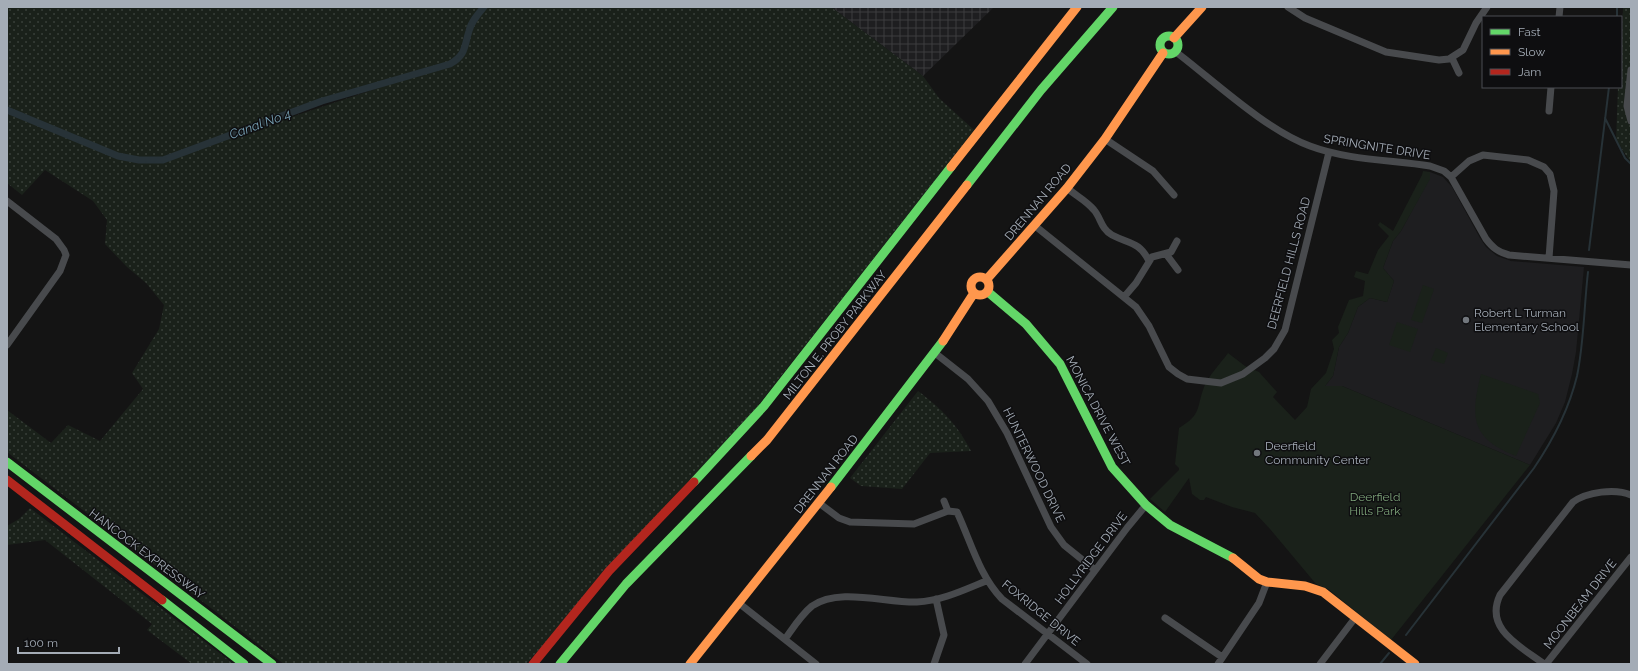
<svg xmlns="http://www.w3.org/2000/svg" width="1638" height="671" font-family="Raleway,sans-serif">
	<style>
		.built { fill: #1e1e20 }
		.industrial { fill: url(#industrial-grid) }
		.grass { fill: url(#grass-dots); fill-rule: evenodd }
		.green { fill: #1a211a }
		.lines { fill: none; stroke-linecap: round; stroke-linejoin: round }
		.stream { stroke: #273237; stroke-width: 2 }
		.canal { stroke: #273237; stroke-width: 7 }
		.street { stroke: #484a4d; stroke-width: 7 }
		.fast { stroke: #63d668; stroke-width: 9 }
		.slow { stroke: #ff974d; stroke-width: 9 }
		.jam { stroke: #b3261e; stroke-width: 9 }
		.poi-dot { fill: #72777d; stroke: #0e0e10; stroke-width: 1.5 }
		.labels { text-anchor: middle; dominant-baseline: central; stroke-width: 3; stroke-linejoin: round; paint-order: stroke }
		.street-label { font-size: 12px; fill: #a4acb6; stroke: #0e0e10 }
		.poi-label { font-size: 12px; fill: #a4acb6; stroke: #0e0e10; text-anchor: start }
		.park-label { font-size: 12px; fill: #7da379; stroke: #0e0e10 }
		.water-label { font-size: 13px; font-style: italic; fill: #78a1b4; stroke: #0e0e10 }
	</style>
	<defs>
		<pattern id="industrial-grid" width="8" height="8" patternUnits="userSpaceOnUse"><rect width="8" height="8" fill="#1e1e20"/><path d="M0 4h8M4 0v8" fill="none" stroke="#3c3c3e"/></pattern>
		<pattern id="grass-dots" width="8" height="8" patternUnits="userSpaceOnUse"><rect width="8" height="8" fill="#1a211a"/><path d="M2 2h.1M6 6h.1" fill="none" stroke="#383f39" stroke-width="1.8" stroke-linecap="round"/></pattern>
	</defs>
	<rect width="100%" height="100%" fill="#141414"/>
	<path class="built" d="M1430,172L1443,177L1452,187L1480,238L1486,247L1497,256L1511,261L1584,267L1576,352L1572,374L1565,402L1556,423L1530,465L1342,386H1325L1333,376L1339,347L1348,333L1358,307L1370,298L1387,302L1394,281L1383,268L1393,241L1401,231L1429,179Z"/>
	<path class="industrial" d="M831,7H994L923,76Z"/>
	<path class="grass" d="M7,7H831L923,76L939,98L974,130L752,413L526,664H284L7,452V410L51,443L68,425L100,441L143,389L132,373L159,329L164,305L146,283L127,267L105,244L107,220L93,201L45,170L22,195L7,183ZM456,60L450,64L181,154L322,101Z
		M1623,7H1631V163L1616,140L1618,87H1621Z
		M918,391C942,409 957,424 971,451L930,453L902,489L861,486L850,478Z
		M30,508L226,658L233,664H192L147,630L152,624L45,540L7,545V526L19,519Z"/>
	<path class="green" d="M1423,171L1430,172V179L1401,231L1393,241L1383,268L1394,281L1387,302L1370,298L1358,307L1348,333L1339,347L1333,376L1325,386H1342L1530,465L1391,640L1328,589L1316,584L1270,529L1255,513L1232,507L1206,497L1204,500H1200L1192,494L1189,478L1165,512L1150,499L1179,470V468L1175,464L1179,428C1202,414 1196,409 1204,387C1209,375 1220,364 1228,353L1245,366L1259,372L1277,392L1273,397L1295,420L1307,407L1311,389L1326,373L1334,349L1332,340L1339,333L1338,327L1349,300L1363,296L1365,281L1354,277L1356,271L1368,274L1378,250L1389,236L1378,225L1380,222L1393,231L1422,175Z
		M1423,285L1434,289L1422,323L1411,320Z
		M1397,322L1418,329L1410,352L1389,345Z
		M1436,348L1448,353L1444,364L1431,360Z
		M1481,374L1538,394L1540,403L1516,456C1471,438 1470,418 1481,374Z"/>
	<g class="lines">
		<path class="stream" d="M1617,17V7
			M1605,118L1625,158L1631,164
			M1589,250L1609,87
			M1406,635L1534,468C1553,440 1569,409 1577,376C1584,343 1584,306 1588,272
			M1380,664L1389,653"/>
		<path class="canal" d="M7,110L118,156L139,160H163L322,101L450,64C466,55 464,47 469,31C471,22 478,14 484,7"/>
		<path class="street" d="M1288,7L1305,18L1386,52L1439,60L1449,59L1463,50L1476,23L1487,7
			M1559,17L1560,7
			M1176,52C1214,81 1266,130 1310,146C1347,160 1391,160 1430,166L1444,171L1451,177L1486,239C1493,248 1498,252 1509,255L1631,265
			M1452,58L1459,73
			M1631,70L1627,106L1631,121
			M1549,111L1551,87
			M1105,139L1153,171L1174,195
			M1451,177L1469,161L1483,155L1528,160L1544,167L1550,174L1554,191L1549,258
			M1067,188C1075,195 1087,201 1094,210C1101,218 1101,229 1112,235C1129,244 1139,241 1149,261
			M7,201L56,239L64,250L66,255L60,271L7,345
			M1034,225L1136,307L1149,326L1169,367L1178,374L1187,379L1221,383L1243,374L1265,358L1274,349L1285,330L1329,152
			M1166,254L1178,270
			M1124,297L1136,283L1152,257L1171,252L1177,241
			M935,353L968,379L988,401L1007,433L1051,527L1064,545L1095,570
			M944,501L948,511
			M819,503L839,518L850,522L914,524L948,511L957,512C971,542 979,575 1002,599L1087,664
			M740,604L816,664
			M1165,618L1222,657
			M785,639C793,628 801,615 812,606C839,587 885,603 917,602C941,601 964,590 986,581
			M934,664L944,635L936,599
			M1025,664L1127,528L1146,505
			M1218,664L1259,603L1267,582
			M1320,664L1355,618
			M1544,664C1520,646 1484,629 1500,595L1573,502C1587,492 1615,488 1631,495
			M1546,664L1631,557"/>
		<path class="fast" d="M1160 45a9 9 0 1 1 18 0a9 9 0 1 1-18 0Z
			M967,185L1041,90L1113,7
			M988,292L1026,324L1060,364L1112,467L1146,505L1170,525L1233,558
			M7,462L272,664
			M694,482L764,406L951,167
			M831,487L943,341
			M162,600L244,664
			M560,664L626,584L751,456"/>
		<path class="slow" d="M1174,38L1202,7
			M951,167L1077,7
			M971 286a9 9 0 1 1 18 0a9 9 0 1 1-18 0Z
			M987,279L1067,188L1105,139L1163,53
			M943,341L974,293
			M751,456L767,440L967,185
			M1233,558L1259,579L1267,582L1305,586L1323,592L1415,664
			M690,664L831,487"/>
		<path class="jam" d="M7,480L162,600
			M533,664L609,571L694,482"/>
	</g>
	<g class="poi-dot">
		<circle cx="1466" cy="320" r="4"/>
		<circle cx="1257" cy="453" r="4"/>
	</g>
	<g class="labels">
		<g class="street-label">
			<text transform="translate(1377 147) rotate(9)">SPRINGNITE DRIVE</text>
			<text transform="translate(1038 202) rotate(-50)">DRENNAN ROAD</text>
			<text transform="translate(1289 263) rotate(-75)">DEERFIELD HILLS ROAD</text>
			<text transform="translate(835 335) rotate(-52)">MILTON E. PROBY PARKWAY</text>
			<text transform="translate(1098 411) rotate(62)">MONICA DRIVE WEST</text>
			<text transform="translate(1034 465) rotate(64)">HUNTERWOOD DRIVE</text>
			<text transform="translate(826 474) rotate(-52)">DRENNAN ROAD</text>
			<text transform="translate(147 554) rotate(37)">HANCOCK EXPRESSWAY</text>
			<text transform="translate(1091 558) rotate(-53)">HOLLYRIDGE DRIVE</text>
			<text transform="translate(1580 604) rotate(-52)">MOONBEAM DRIVE</text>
			<text transform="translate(1041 613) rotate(39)">FOXRIDGE DRIVE</text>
		</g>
		<g class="poi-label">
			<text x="1474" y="313">Robert L Turman<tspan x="1474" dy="14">Elementary School</tspan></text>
			<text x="1265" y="446">Deerfield<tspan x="1265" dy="14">Community Center</tspan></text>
		</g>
		<g class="park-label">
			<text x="1375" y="497">Deerfield<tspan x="1375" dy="14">Hills Park</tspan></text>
		</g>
		<g class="water-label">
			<text transform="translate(260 124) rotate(-20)">Canal No 4</text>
		</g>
	</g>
	<rect width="1638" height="671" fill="none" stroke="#a4acb6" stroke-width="16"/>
	<rect x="1482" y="16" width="140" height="72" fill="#0e0e10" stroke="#4a4d52"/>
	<rect x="1490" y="29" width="20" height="6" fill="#63d668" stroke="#4a4d52"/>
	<text x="1518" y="36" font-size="12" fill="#a4acb6">Fast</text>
	<rect x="1490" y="49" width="20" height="6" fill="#ff974d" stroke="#4a4d52"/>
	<text x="1518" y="56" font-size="12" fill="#a4acb6">Slow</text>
	<rect x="1490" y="69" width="20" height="6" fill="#b3261e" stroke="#4a4d52"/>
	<text x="1518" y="76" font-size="12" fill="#a4acb6">Jam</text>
	<path d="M18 647v6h101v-6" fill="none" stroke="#a4acb6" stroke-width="2"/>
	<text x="24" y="647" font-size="12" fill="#a4acb6" stroke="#0e0e10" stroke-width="3" paint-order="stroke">100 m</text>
</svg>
